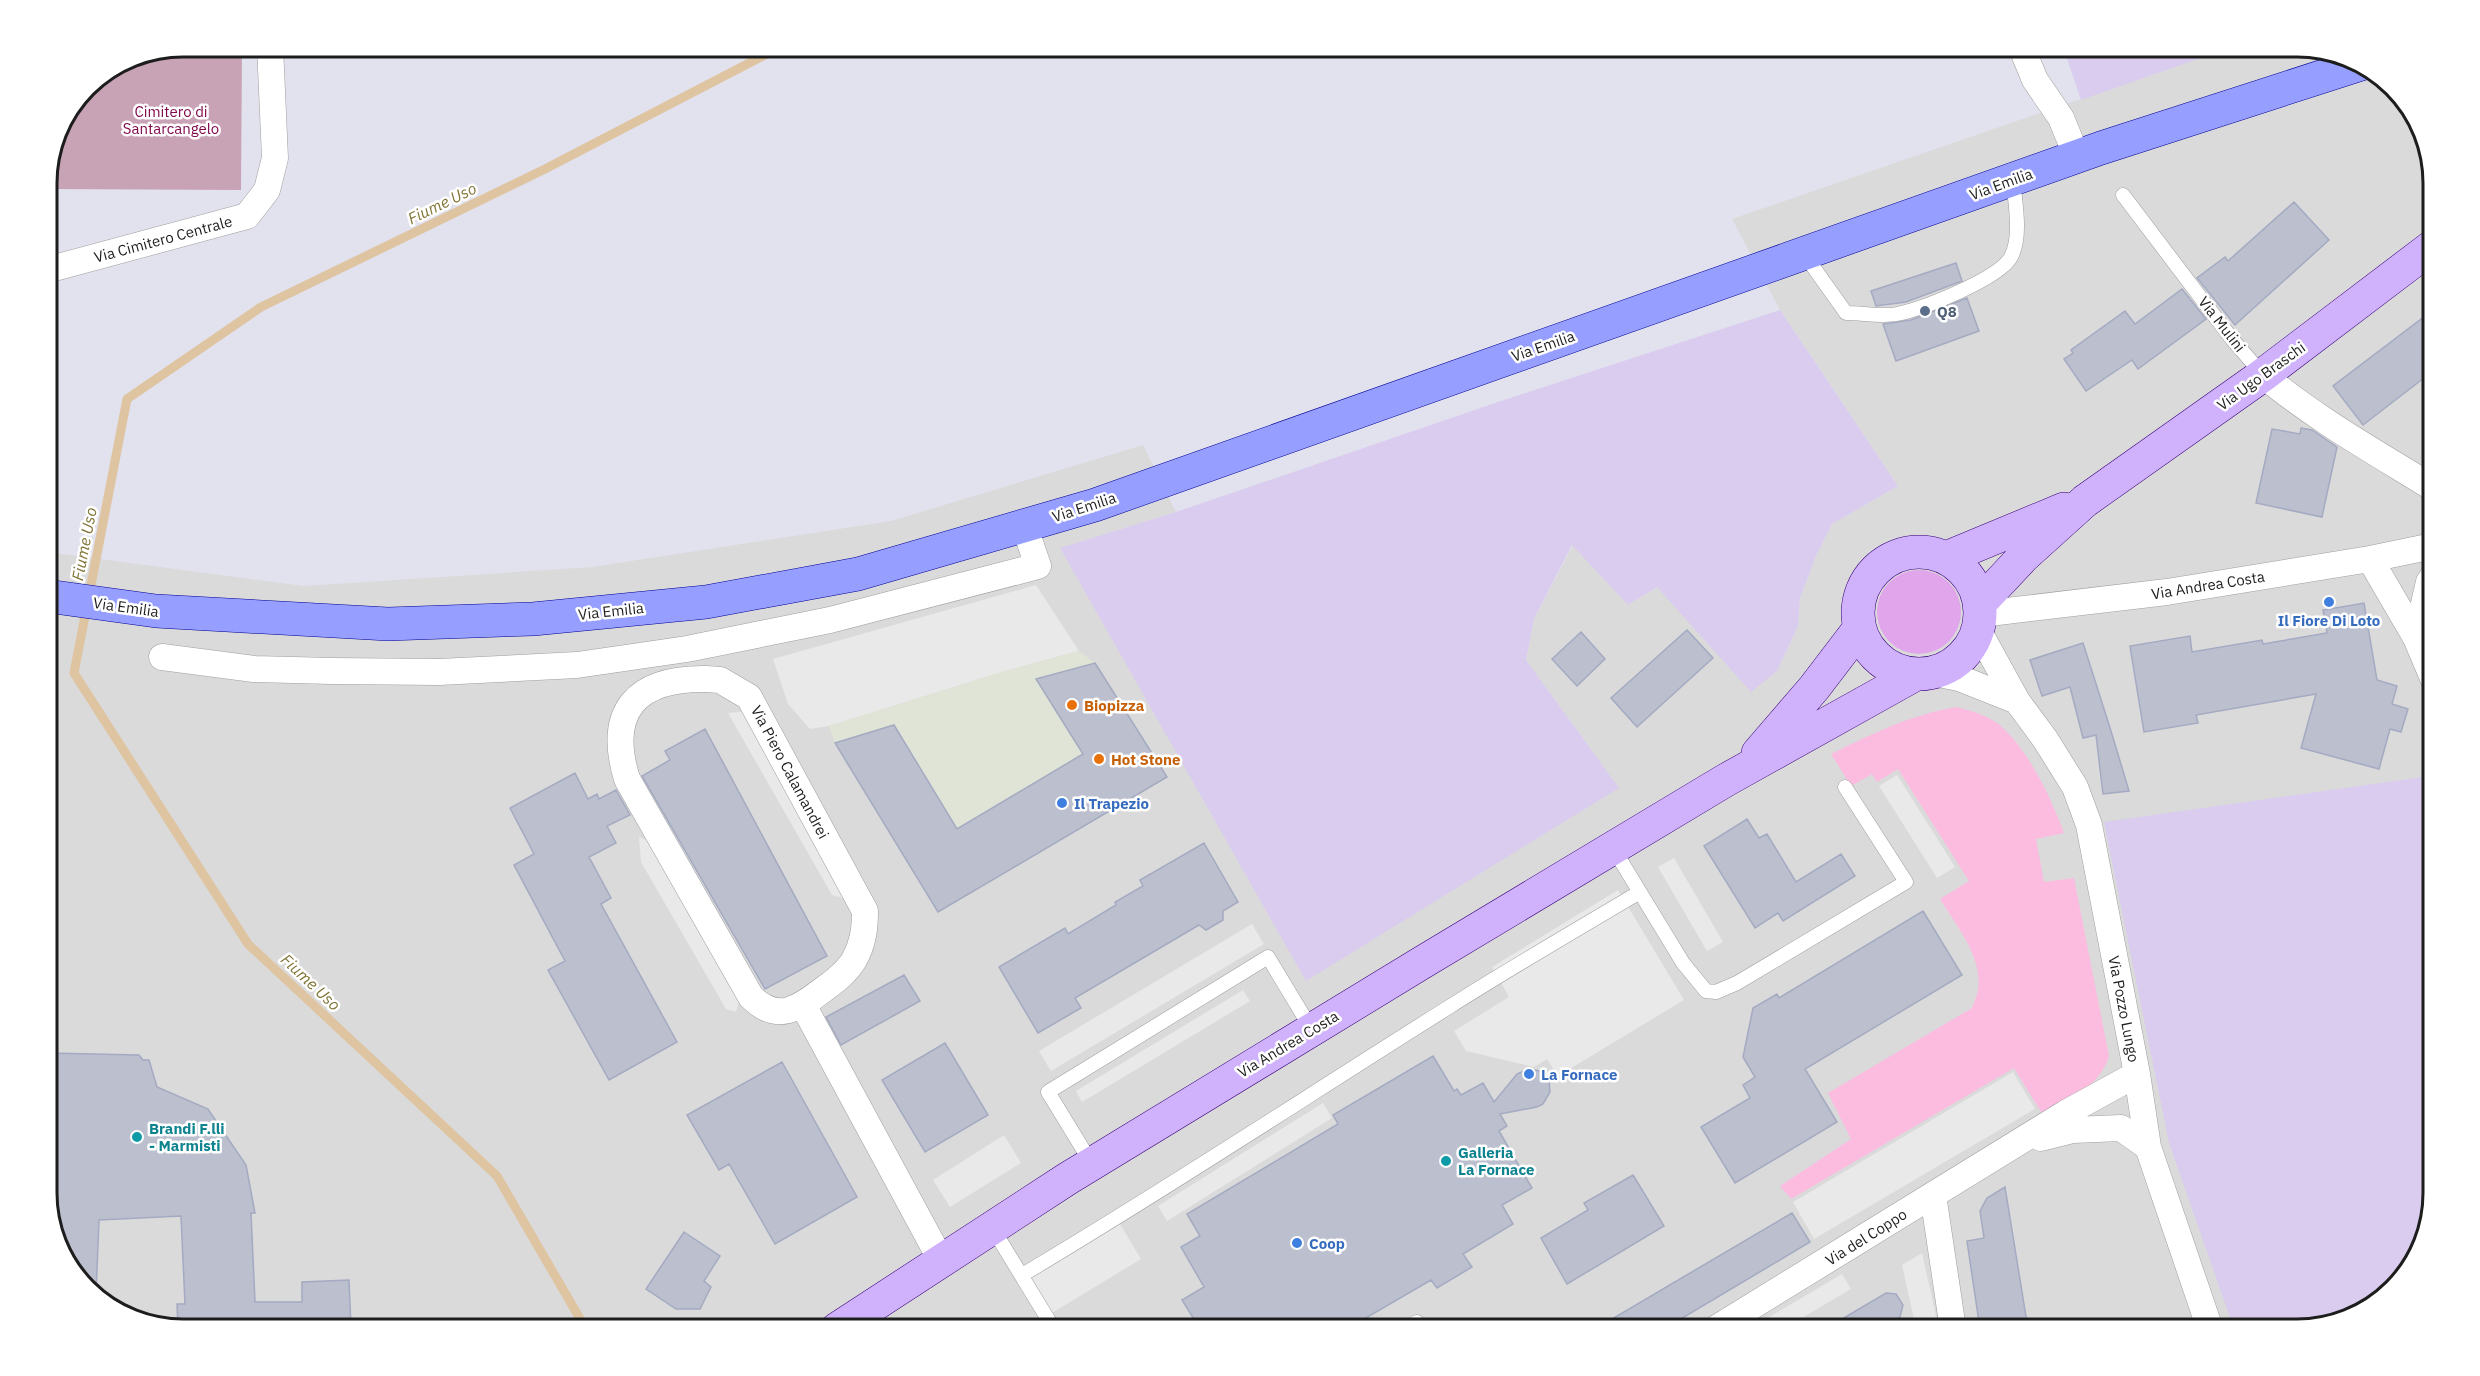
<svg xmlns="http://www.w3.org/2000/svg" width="2480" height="1376" font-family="'IBM Plex Sans',sans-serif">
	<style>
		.residential { fill: #dadadb }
		.farmland { fill: #daccee }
		.grass { fill: #e1a5eb }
		.cemetery { fill: #c8a2b5 }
		.park { fill: #fbbce0 }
		.parking { fill: #e9e9e9 }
		.plaza { fill: #dfe4d6 }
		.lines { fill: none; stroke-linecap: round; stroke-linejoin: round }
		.stream { stroke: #dec4a0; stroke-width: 9 }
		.building { fill: #bbbfce; stroke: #a4aac1; stroke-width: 1.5 }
		.lane-casing { stroke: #9e9e9e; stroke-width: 15 }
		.street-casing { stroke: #9e9e9e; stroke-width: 27 }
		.secondary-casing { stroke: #360077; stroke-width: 34 }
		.primary-casing { stroke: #020095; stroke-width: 34 }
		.lane { stroke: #fff; stroke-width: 14 }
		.street { stroke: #fff; stroke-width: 26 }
		.secondary { stroke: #d0b2fc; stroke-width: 33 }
		.primary { stroke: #969fff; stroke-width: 33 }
		.service-dot { fill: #5c6f8a; stroke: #fff; stroke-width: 2 }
		.shop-dot { fill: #3f7fe0; stroke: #fff; stroke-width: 2 }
		.food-dot { fill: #e8710a; stroke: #fff; stroke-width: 2 }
		.culture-dot { fill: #0f9aa8; stroke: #fff; stroke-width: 2 }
		.labels { text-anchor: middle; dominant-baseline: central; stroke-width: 5; stroke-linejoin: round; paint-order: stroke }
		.park-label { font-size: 15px; fill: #7f074b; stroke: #fff }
		.street-label { font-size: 15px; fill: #1d1d1d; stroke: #fff }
		.service-label { font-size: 15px; font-weight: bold; fill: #4e5e75; stroke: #fff; text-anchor: start }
		.shop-label { font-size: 15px; font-weight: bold; fill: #366cbe; stroke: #fff; text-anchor: start }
		.food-label { font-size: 15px; font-weight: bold; fill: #c56008; stroke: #fff; text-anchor: start }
		.culture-label { font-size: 15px; font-weight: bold; fill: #0d838f; stroke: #fff; text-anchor: start }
		.water-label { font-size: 16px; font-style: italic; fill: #807536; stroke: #fff }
		.rim { fill: none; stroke: #1d1d1d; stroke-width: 3 }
	</style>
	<rect width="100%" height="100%" fill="#e2e2ef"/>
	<path class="residential" d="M2232,47H2297L2365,65L2415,115L2433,175V1193L2415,1261L2365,1311L2297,1329H183L115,1311L69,1268L47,1201V552L304,586L592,567L891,521L1143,445L1176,512L1061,548L1619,788L1526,660L1534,619L1573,545L1628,605L1657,587L1777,671L1798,626L1800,598L1816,556L1832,524L1898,486L1780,310L1732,219Z"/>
	<path class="farmland" d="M2063,47V46L2232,47L2081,100Z
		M1780,310L1898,486L1832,524L1816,556L1800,598L1798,626L1777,671L1751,692L1657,587L1628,605L1572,545L1534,619L1526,660L1619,788L1306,981L1060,548L1176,512L1498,402Z
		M2430,776L2433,781V1193L2415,1261L2365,1311L2297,1329H2234L2169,1143L2104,822Z"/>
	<path class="grass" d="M1877 612a42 42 0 1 1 84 0a42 42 0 1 1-84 0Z"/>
	<path class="cemetery" d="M183,47H242L241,190L47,189V175L57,131L87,86L131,57Z"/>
	<path class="park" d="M1956,707C1972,711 1991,716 2003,728C2029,752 2052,799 2064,833L2036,839L2044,882L2074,878L2109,1056C2100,1087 2069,1099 2043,1115L2014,1068L1791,1199L1780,1186L1851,1139L1828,1093L1972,1008C1974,1002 1977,996 1978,990C1983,957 1956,925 1940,899L1969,881L1898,769L1877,782L1872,774L1851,786L1831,754C1872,734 1910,715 1956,707Z"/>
	<path class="parking" d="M1036,585L1079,651L1005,671L829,726L810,729L788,704L773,659Z
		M749,711L854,901L832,895L728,713Z
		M1897,775L1955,867L1937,878L1879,786Z
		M639,837L649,841L740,998L736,1012L726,1009L641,862Z
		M1674,858L1723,942L1707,951L1658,867Z
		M1618,890L1684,1000L1558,1076L1547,1059L1534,1067L1466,1051L1454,1031L1509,997L1492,967Z
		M1252,924L1264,944L1051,1071L1039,1051Z
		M1243,990L1250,1001L1082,1102L1076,1091Z
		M2013,1072L2035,1109L1814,1239L1793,1202Z
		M1323,1103L1332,1118L1167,1221L1158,1206Z
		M1004,1135L1021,1163L950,1207L933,1180Z
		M1117,1219L1141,1259L1047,1316L1022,1275Z
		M1922,1253L1938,1325L1916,1329L1902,1265Z
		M1842,1274L1851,1289L1783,1329H1749Z"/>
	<path class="plaza" d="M1079,651L1095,663L1036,679L1083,754L957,829L894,725L835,743L829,726L1005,671Z"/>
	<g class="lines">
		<path class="stream" d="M586,1329L497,1176L248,944L74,673L127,399L261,307L545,169L782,46"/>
	</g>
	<path class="building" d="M2294,202L2329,240L2235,325L2197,278L2225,257L2228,261Z
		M1956,263L1962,281L1906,302L1876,306L1871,291Z
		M2182,289L2206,319L2138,369L2132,360L2086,391L2064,359L2073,353L2071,350L2125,311L2135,324Z
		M1967,298L1979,331L1896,361L1883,324L1911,320Z
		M2433,310V371L2363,425L2333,386Z
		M2301,428L2312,430L2337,447L2322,517L2256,503L2272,429L2300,434Z
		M2364,603L2377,680L2397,686L2392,704L2408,709L2401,732L2390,729L2379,769L2301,748L2316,694L2196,715L2198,723L2144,732L2130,646L2190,636L2192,652L2262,640L2263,644L2327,633L2323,610Z
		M1687,630L1713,658L1637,727L1611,698Z
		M1581,632L1605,659L1577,686L1552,659Z
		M2083,643L2111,731L2129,791L2103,794L2096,735L2083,738L2070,687L2042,696L2030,660Z
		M1095,663L1167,777L938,912L835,743L894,725L957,829L1083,754L1036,679Z
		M705,729L827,956L765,989L642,776L670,760L665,751Z
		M575,773L588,799L597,794L599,799L616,790L630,815L607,826L616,843L589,857L611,898L601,904L677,1042L609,1080L548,970L565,961L514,865L534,854L510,808Z
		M1747,819L1759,838L1767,834L1796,882L1841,854L1855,876L1783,921L1778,913L1755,928L1704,846Z
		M1204,843L1238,902L1223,911V920L1206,930L1199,925L1075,998L1081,1008L1038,1033L999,967L1065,928L1068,934L1116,905L1115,902L1143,886L1140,880Z
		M1923,911L1962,975L1805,1069L1837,1122L1735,1183L1701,1127L1750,1098L1743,1085L1755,1077L1743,1057L1753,1008L1777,994L1779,998Z
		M904,975L920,1001L841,1045L826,1017Z
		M945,1043L988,1115L925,1152L882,1080Z
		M47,1053L139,1055L143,1060H149L157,1087L208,1109L246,1165L255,1213H251L255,1302H302V1282L349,1280L351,1327L281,1329L178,1328L177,1304H185L181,1216L99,1220L96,1294L69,1268L47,1201Z
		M1433,1056L1454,1091L1457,1089L1461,1095L1483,1083L1494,1102L1517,1074L1528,1069L1540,1071L1549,1080L1550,1092L1543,1104L1537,1107L1500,1114L1507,1126L1499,1131L1532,1188L1502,1205L1513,1224L1463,1254L1472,1267L1437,1288L1431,1280L1347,1329H1200L1182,1300L1204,1287L1181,1247L1200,1236L1187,1214L1338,1124L1333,1115Z
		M782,1062L857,1197L775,1244L729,1164L719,1170L687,1115Z
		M1633,1175L1664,1226L1567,1284L1541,1238L1588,1210L1584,1203Z
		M2005,1187L2028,1329H1980L1967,1241L1984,1238L1980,1211L1987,1198Z
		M1792,1213L1810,1242L1664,1329H1595Z
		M684,1232L720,1256L704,1281L711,1287L700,1309H676L646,1289Z
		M1886,1293L1896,1294L1903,1305L1900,1317L1880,1329H1825Z"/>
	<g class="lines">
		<defs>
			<path id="lane" d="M2123,195L2232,339L2263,375
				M1804,254L1846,313C1862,313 1882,317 1897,314C1922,309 1999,279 2011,257C2022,236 2015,202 2013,180
				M1613,848L1683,963L1706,991L1716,992L1737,983L1906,882L1845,787
				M1092,1164L1048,1092L1268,957L1312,1030
				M993,1229L1054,1329
				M1022,1275C1167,1189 1307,1096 1449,1007C1512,967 1576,930 1640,892
				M1404,1329L1417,1322L1421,1329"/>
			<path id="street" d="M2021,46L2035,80L2061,118L2077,157
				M47,270L247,216L267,190L275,158L270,46
				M2263,375C2316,419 2375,452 2433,488
				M2370,559L2416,638L2433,678
				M1981,614L2167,592L2370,559L2433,546
				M1978,630L2017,701L2045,739L2075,787L2089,825L2137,1074L2148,1147L2210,1329
				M2416,638L2429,582L2433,576
				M162,657L254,669L332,671L439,672L577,665L687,649L830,620L1038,566L1024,525
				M1934,673L1959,678L2017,701
				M706,679L720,680L749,697L865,911C865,929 863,944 854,960C847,972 835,981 824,989C799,1008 778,1024 751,997L627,779C606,710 637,678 706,679Z
				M803,1005L942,1262
				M2041,1138L2073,1130L2121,1128L2148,1147
				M1933,1195L1953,1329
				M1715,1329L2066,1113L2137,1074"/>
			<path id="secondary" d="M1858 613a61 61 0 1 1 122 0a61 61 0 1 1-122 0Z
				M1946,558L2064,509
				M1980,603L2023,557L2085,501L2263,375L2433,246
				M1758,753L1814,688L1859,629
				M837,1329L1067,1179L1423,962L1726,780L1916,674"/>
			<path id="primary" d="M47,596L156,611L388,624L533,619L706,602L858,574L1095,505L2101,148L2361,64"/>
		</defs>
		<use href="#lane" class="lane-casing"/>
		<use href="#street" class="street-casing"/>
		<use href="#secondary" class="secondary-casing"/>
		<use href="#primary" class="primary-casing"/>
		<use href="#lane" class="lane"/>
		<use href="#street" class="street"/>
		<use href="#secondary" class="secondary"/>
		<use href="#primary" class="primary"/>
	</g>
	<circle class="service-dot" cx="1925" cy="311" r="6"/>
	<g class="shop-dot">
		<circle cx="2329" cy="602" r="6"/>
		<circle cx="1062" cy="803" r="6"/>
		<circle cx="1529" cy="1074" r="6"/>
		<circle cx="1297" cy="1243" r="6"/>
	</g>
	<g class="food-dot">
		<circle cx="1072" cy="705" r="6"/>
		<circle cx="1099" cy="759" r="6"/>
	</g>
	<g class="culture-dot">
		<circle cx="137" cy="1137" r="6"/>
		<circle cx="1446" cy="1161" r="6"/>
	</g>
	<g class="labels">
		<g class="park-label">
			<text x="171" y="111">Cimitero di<tspan x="171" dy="17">Santarcangelo</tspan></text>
		</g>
		<g class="street-label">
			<text transform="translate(2001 184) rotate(-20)">Via Emilia</text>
			<text transform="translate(163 239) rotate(-15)">Via Cimitero Centrale</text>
			<text transform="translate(2222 324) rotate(52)">Via Mulini</text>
			<text transform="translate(1543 346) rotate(-19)">Via Emilia</text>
			<text transform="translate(2261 376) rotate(-36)">Via Ugo Braschi</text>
			<text transform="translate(1084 507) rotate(-18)">Via Emilia</text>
			<text transform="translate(2208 585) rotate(-9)">Via Andrea Costa</text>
			<text transform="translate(126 607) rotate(8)">Via Emilia</text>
			<text transform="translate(611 611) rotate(-6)">Via Emilia</text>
			<text transform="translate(790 772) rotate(62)">Via Piero Calamandrei</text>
			<text transform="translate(2124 1009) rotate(79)">Via Pozzo Lungo</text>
			<text transform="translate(1288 1044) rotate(-31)">Via Andrea Costa</text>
			<text transform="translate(1866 1237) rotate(-32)">Via del Coppo</text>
		</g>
		<g class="service-label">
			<text x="1937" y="311">Q8</text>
		</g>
		<g class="shop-label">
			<text x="2329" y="620" text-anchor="middle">Il Fiore Di Loto</text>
			<text x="1074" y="803">Il Trapezio</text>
			<text x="1541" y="1074">La Fornace</text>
			<text x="1309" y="1243">Coop</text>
		</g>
		<g class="food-label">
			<text x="1084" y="705">Biopizza</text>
			<text x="1111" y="759">Hot Stone</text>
		</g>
		<g class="culture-label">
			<text x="149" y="1128">Brandi F.lli<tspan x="149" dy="17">- Marmisti</tspan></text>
			<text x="1458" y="1152">Galleria<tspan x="1458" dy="17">La Fornace</tspan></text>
		</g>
		<g class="water-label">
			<text transform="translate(442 203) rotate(-26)">Fiume Uso</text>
			<text transform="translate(84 544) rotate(-79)">Fiume Uso</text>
			<text transform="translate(311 982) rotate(43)">Fiume Uso</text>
		</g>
	</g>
	<path d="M0 0H2480V1376H0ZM183 57H2297A126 126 0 0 1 2423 183V1193A126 126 0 0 1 2297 1319H183A126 126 0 0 1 57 1193V183A126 126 0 0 1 183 57Z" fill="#fff" fill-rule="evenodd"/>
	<path class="rim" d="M183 57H2297A126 126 0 0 1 2423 183V1193A126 126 0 0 1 2297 1319H183A126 126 0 0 1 57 1193V183A126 126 0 0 1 183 57Z"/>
</svg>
